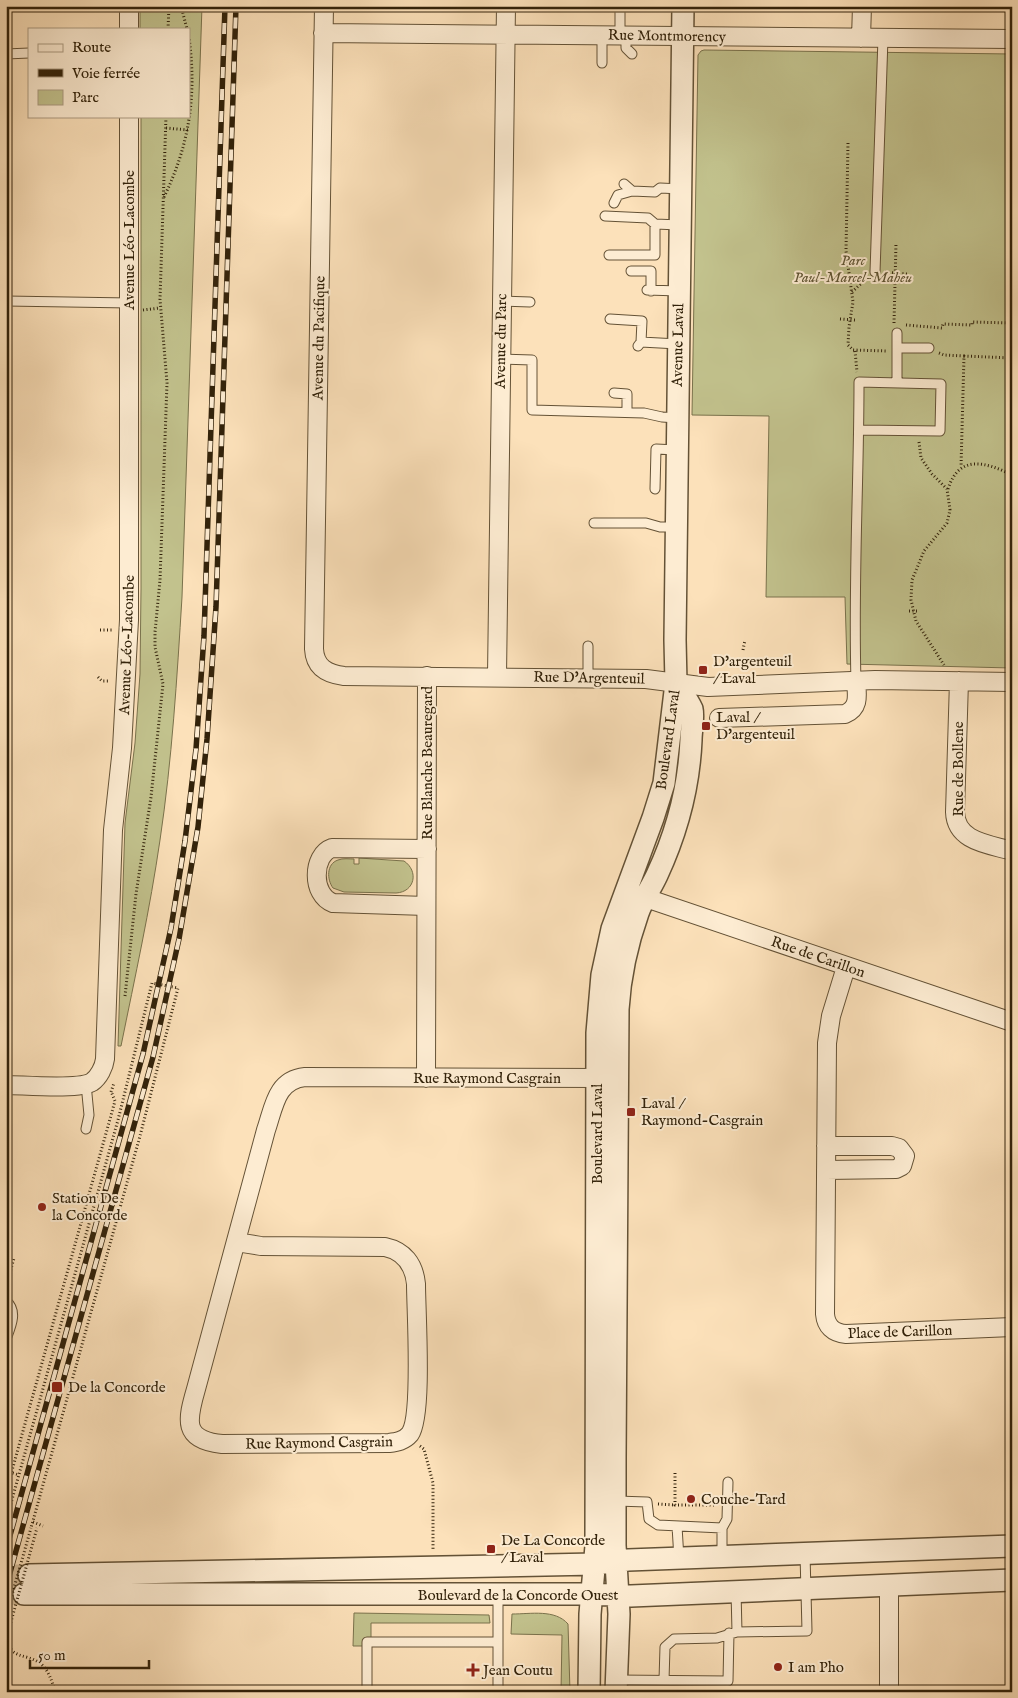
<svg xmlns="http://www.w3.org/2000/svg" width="1018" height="1698" font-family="'IM FELL English',serif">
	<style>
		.green { fill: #c2c28d; stroke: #7a724c }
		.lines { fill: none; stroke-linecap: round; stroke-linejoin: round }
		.tertiary-tunnel { stroke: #d4bb97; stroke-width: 21; stroke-dasharray: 21 11; stroke-linecap: butt }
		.service-casing { stroke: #645236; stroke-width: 11 }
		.minor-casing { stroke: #645236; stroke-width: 20 }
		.tertiary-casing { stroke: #645236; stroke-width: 24 }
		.path { stroke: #32220a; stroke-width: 3; stroke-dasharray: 1 2.5; stroke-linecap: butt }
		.service { stroke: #fdecd2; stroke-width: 9 }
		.minor { stroke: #fdecd2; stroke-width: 18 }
		.tertiary { stroke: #fdecd2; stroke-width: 21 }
		.rail-casing { stroke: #32220a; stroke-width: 5.5 }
		.rail { stroke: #fdecd2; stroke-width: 4; stroke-dasharray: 11; stroke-linecap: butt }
		.path-bridge { stroke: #32220a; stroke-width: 3; stroke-dasharray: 1 2.5; stroke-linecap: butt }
		.poi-dot { fill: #8f2418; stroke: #fdecd2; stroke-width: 2 }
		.labels { text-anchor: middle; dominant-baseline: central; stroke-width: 4; stroke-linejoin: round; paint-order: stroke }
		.street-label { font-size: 15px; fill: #32220a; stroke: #fdecd2 }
		.park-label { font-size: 15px; font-style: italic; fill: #5d5231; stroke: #fdecd2 }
		.poi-label { font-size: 15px; fill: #32220a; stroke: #fdecd2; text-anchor: start }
	</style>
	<rect width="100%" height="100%" fill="#fce1ba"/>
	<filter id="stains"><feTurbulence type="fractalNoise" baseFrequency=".004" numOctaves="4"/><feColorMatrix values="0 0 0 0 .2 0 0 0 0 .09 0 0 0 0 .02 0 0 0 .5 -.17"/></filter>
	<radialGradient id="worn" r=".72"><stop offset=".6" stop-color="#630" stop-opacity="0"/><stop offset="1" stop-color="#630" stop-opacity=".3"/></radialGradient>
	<path class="green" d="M140,6H202L182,597C177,678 172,760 160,840C150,909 135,977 121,1046H118L125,823L135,743L140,674L141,589V116H189V29H140Z
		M704,50L1012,54V668L847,664L845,597H766L769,416L692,415L698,55L701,51Z
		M359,858L404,861C419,871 415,892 396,893L344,892L333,888C327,880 326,864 338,860C343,858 349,859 354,859V864H359Z
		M354,1613L489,1615L490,1623H371V1640L368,1646H353Z
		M512,1614C531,1614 555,1609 568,1624L570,1692H561L562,1635L511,1634Z"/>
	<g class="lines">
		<path class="tertiary-tunnel" d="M6,1575H29
			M6,1595L24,1594"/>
		<defs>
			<path id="service" d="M620,35V6
				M626,35V48L632,54
				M6,54L29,53
				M602,63V35
				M624,184L632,191
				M614,203L618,195L632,191L655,192L660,188L681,189
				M605,216L648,218L655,224
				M609,255H655V224L680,225
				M631,271H651V291
				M875,272L883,38
				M647,290L679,291
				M6,301L130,303
				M502,301L530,302
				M610,319L642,321L641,342
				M638,346L641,342L678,344
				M897,348V333
				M501,359L532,360V410L644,413L662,417L677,418
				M897,383V348H929
				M614,393L627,394V412
				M655,489L656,449L677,450
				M594,523H646L660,527H676
				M588,646V678
				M856,681C853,581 859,482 859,382L941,384L940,431L859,430
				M86,1084L89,1115L86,1129
				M6,1301C18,1311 11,1326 6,1339
				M616,1501L647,1502L649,1519L658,1525L722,1528V1556
				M677,1526L679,1559
				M722,1528L727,1519L728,1482
				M736,1591L737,1632
				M498,1594V1692
				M617,1680L728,1681L729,1633
				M664,1680L665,1647L674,1639L717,1638L737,1632L807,1631L805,1554
				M367,1692V1642H498"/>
			<path id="minor" d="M129,6V29
				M324,6L314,649C315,667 327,674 344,676L646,679L708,687L875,680L1012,682
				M323,33L1012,39
				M861,38L862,6
				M497,676L506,6
				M959,681L955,812C956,842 989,844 1012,851
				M719,718L845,714C860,708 857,695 856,681
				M634,894L1012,1022
				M426,906L333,903C311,895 312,855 332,848L427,849
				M846,967L831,1016L827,1043L825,1314C826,1326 833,1333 846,1334L1012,1327
				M426,1078L427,676
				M6,1085C23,1085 79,1090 92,1082C99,1077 104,1067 105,1059L113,830L122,748L129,620V116
				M826,1146H892L899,1148L905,1156L902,1166L896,1169L826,1170
				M236,1242L261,1246L385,1247C404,1251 414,1264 416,1284C416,1311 423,1416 410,1434C404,1441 397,1442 389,1443L222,1444C182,1440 187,1420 196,1389L266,1130C274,1107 276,1080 305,1077L609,1078
				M889,1586V1692"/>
			<path id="tertiary" d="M29,1575L595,1564L628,1560L1012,1546
				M24,1594H592L631,1596L1012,1580
				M589,1692L590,1614L596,1546L597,1033L602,975L612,929L653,818L664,783L676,683L675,640L683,6
				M616,1692L619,1614L615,1545V1457L618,1009C620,976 627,944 638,913C643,899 651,888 657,875C677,832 689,787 691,740C691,731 694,717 692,709C688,700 681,691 676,683"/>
		</defs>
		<use href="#service" class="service-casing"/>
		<use href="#minor" class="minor-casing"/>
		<use href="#tertiary" class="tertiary-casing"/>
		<path class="path" d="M181,6L187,29
			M168,29L169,6
			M166,128L188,130
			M848,143L846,251L853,302L849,327L848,345L853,350L887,351
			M164,197C189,146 197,95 189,38
			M885,272L907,274
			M852,292L866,279
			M143,310L160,308
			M840,319L855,320
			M894,323L896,243
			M906,325L942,328L943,324L972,325V322L1012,323
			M855,351L857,372
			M939,353L944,355L964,356L961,467
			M964,356L1012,358
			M919,442L921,458L932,474L947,489L950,510L947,523L924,551L912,580L911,600L916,621L944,665
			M948,489C959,454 986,462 1012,475
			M909,611H918
			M100,630H112
			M743,650L745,640
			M98,677L102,681H109
			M125,996L136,894L151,797L163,684L155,647V632L160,580L167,383L160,299L166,116
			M111,1092L114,1083
			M6,1287L14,1258
			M420,1446L424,1449L433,1483V1549
			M6,1471L19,1475
			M675,1473V1505H715
			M6,1492L115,1101L111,1091
			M658,1504L675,1505
			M6,1521L118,1120L152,983L178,988L140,1136L31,1528
			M33,1522L43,1526
			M7,1636C9,1661 26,1652 41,1664C49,1671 52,1681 55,1692"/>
		<use href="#service" class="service"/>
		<use href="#minor" class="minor"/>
		<use href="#tertiary" class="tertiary"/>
		<defs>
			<path id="rail" d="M6,1550L143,1054L171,928L185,841L196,749L204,636L225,6
				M6,1587L153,1057L179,939L198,827L207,739L216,607L236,6"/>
		</defs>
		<use href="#rail" class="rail-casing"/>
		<use href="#rail" class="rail"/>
		<path class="path-bridge" d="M6,1616L31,1528
			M7,1636L37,1528"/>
	</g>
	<g class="poi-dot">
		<rect x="698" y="665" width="10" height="10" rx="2.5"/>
		<rect x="701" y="721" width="10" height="10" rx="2.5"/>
		<rect x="626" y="1107" width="10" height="10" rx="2.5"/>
		<circle cx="42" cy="1207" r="5"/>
		<rect x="51" y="1381" width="12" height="12" rx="2.5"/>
		<circle cx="691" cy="1499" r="5"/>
		<rect x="486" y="1544" width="10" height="10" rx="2.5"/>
		<circle cx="778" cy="1667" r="5"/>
		<path d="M470.5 1662.5h5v5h5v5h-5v5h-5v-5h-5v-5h5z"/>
	</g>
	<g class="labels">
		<g class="street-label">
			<text transform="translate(667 36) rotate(1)">Rue Montmorency</text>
			<text transform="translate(129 240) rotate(-90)">Avenue Léo-Lacombe</text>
			<text transform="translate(319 338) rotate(-89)">Avenue du Pacifique</text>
			<text transform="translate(501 341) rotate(-89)">Avenue du Parc</text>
			<text transform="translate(678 345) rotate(-89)">Avenue Laval</text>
			<text transform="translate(127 645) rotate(-88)">Avenue Léo-Lacombe</text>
			<text transform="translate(589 678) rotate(1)">Rue D'Argenteuil</text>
			<text transform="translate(668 740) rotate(-82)">Boulevard Laval</text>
			<text transform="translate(427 763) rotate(-90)">Rue Blanche Beauregard</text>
			<text transform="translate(958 769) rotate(-90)">Rue de Bollene</text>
			<text transform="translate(818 957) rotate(19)">Rue de Carillon</text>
			<text x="487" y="1078">Rue Raymond Casgrain</text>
			<text transform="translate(597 1134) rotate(-90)">Boulevard Laval</text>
			<text transform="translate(900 1332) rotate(-2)">Place de Carillon</text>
			<text transform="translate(319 1443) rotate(-1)">Rue Raymond Casgrain</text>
			<text x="518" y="1595">Boulevard de la Concorde Ouest</text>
		</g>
		<g class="park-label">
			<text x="853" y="260">Parc<tspan x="853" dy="17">Paul-Marcel-Maheu</tspan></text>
		</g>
		<g class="poi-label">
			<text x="713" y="661">D'argenteuil<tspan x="713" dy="17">/ Laval</tspan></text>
			<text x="716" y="717">Laval /<tspan x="716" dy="17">D'argenteuil</tspan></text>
			<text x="641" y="1103">Laval /<tspan x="641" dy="17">Raymond-Casgrain</tspan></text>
			<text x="52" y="1198">Station De<tspan x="52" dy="17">la Concorde</tspan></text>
			<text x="68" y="1387">De la Concorde</text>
			<text x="701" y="1499">Couche-Tard</text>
			<text x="501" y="1540">De La Concorde<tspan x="501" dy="17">/ Laval</tspan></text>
			<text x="788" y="1667">I am Pho</text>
			<text x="483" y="1670">Jean Coutu</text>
		</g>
	</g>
	<rect width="1018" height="1698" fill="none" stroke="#fce1ba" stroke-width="25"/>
	<rect x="8" y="8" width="1003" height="1683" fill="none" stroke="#32220a" stroke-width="2.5"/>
	<rect x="12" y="12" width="993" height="1673" fill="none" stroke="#32220a"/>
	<rect x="28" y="28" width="162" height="90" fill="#fdecd2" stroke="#ac9b82"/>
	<rect x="38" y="44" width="25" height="8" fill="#fdecd2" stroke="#ac9b82"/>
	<text x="72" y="52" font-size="15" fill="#32220a">Route</text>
	<rect x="38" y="69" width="25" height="8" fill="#32220a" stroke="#ac9b82"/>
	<text x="72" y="78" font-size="15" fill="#32220a">Voie ferrée</text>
	<rect x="38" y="90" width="25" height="15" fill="#c2c28d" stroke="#ac9b82"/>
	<text x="72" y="102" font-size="15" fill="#32220a">Parc</text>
	<path d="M30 1660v8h119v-8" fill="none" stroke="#32220a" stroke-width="2.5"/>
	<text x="38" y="1660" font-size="15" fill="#32220a" stroke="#fdecd2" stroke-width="4" paint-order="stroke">50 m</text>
	<rect width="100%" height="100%" filter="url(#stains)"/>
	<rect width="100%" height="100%" fill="url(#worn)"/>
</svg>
